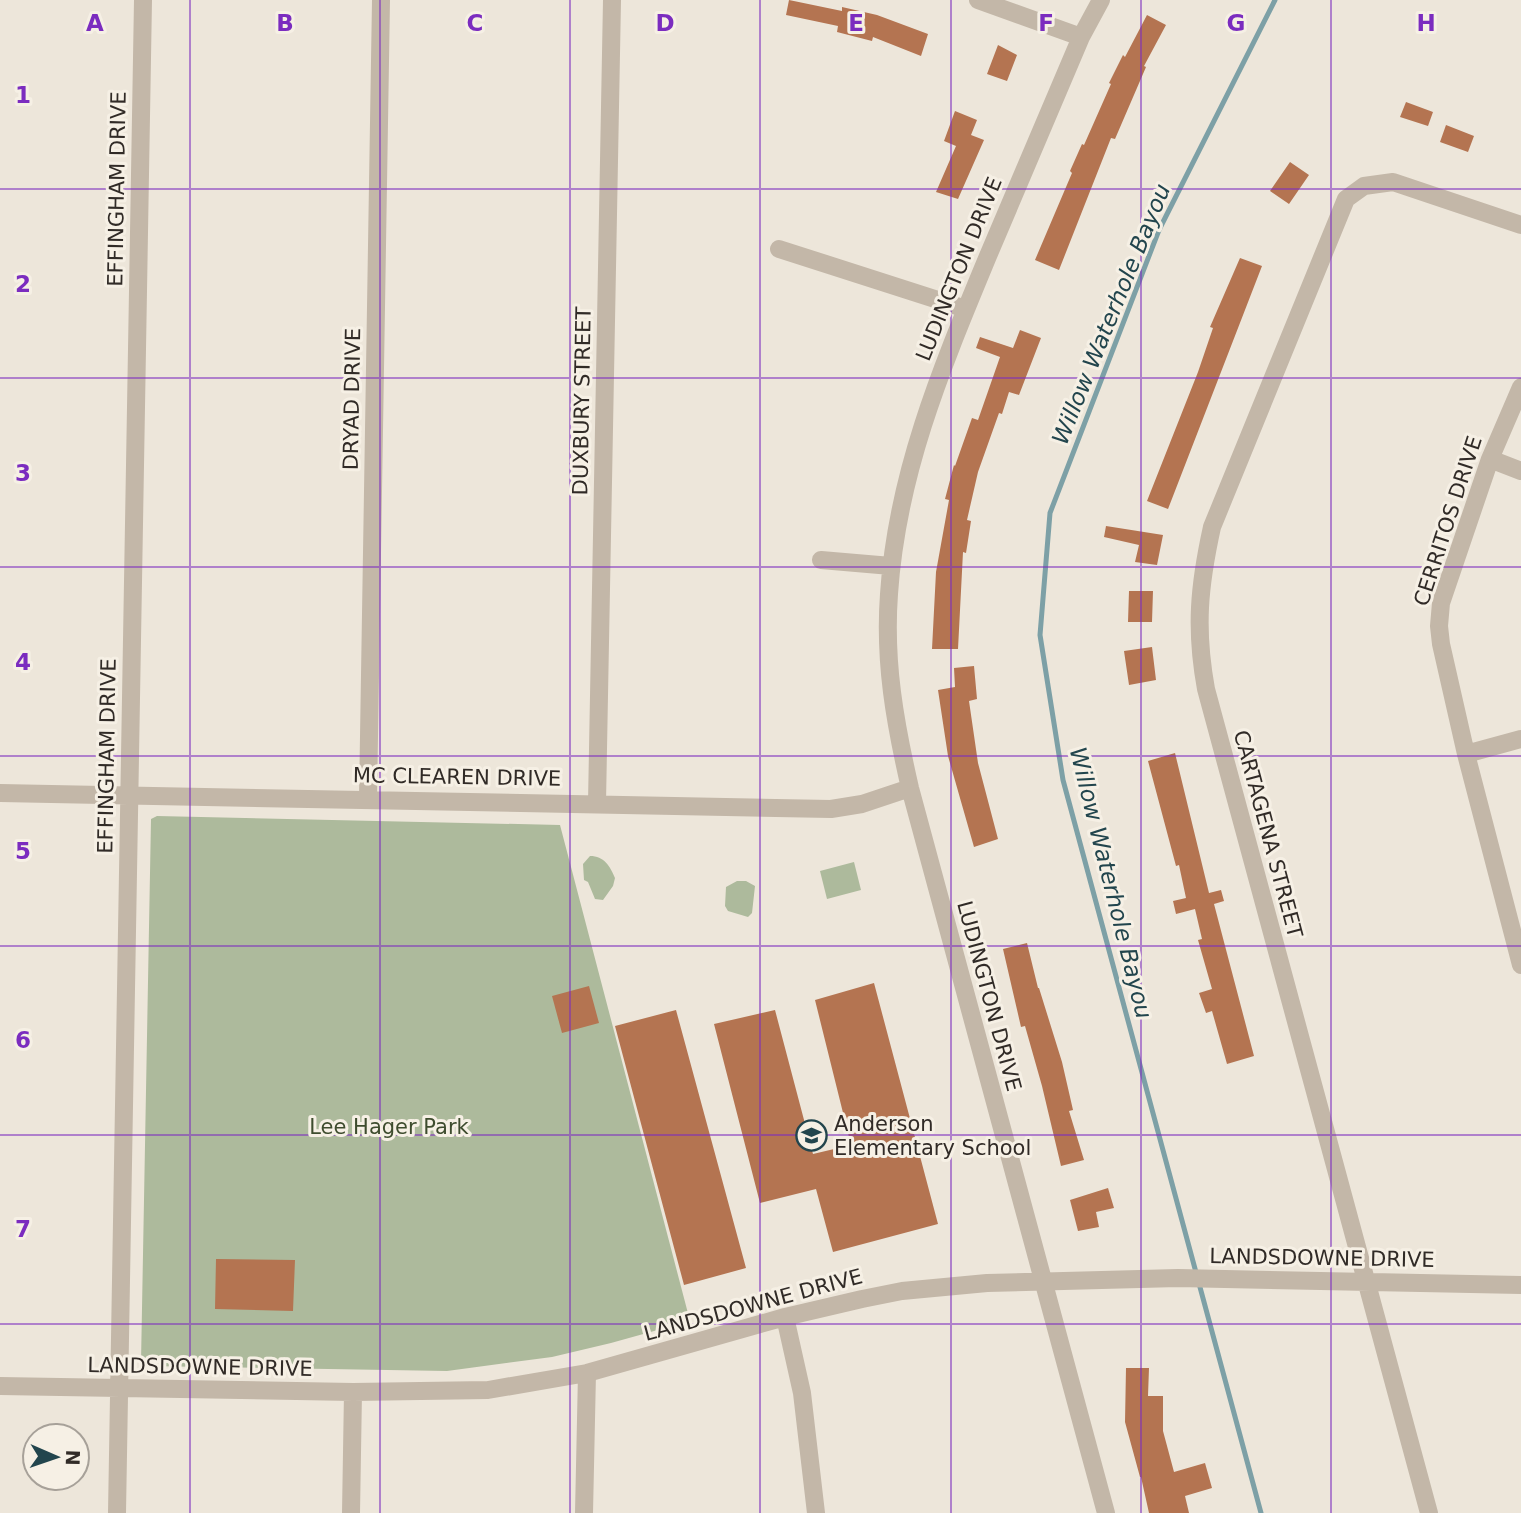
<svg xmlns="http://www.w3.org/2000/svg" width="1521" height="1513" font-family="'DejaVu Sans',sans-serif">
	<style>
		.green { fill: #adba9c }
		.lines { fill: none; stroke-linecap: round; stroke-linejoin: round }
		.stream { stroke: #7da0a6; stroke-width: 5 }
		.building { fill: #b47451 }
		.minor { stroke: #c3b7a8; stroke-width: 18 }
		.grid { fill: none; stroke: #7b2cbf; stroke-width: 2; stroke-opacity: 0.55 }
		.labels { text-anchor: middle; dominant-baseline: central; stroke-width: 6; stroke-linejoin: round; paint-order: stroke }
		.street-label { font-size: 21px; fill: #312b27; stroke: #f6f0e5 }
		.poi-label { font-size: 21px; fill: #312b27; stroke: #f6f0e5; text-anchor: start }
		.park-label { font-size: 21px; fill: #3e4c2e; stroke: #f6f0e5 }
		.water-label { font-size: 23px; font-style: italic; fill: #22454d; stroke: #f6f0e5 }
		.grid-label { font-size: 23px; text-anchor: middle; font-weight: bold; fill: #7b2cbf; stroke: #f6f0e5; stroke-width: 6; stroke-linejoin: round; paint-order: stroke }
	</style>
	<rect width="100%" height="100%" fill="#ede6da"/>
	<path class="green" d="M157,816L560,825L690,1321L611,1343L552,1357L447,1371L143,1366L141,1363L151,819Z
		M590,856C604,856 610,866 615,878L613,886L603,900L595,899L588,882L584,880L583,864Z
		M854,862L861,890L827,899L820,871Z
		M737,881H746L755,886L752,913L748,917L728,911L725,906L726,887Z"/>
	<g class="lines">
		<path class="stream" d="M1261,1513L1063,780L1040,635L1050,513L1159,230L1275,0"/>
	</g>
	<path class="building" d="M789,0L842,11V7L877,15L928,34L921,56L873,37L872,41L837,32L838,26L786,15Z
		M1147,15L1166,25L1144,66L1146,67L1115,139L1111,138L1059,270L1035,260L1072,173L1070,171L1082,144L1084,145L1111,84L1109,83L1123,55L1125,57Z
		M998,45L1017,55L1007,81L987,74Z
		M1406,102L1433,112L1428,126L1400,117Z
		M955,111L977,120L971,135L984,140L958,199L936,192L956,146L944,141Z
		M1446,125L1474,136L1468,152L1440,142Z
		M1290,162L1309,175L1289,204L1270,191Z
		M1240,258L1262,266L1168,509L1147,501L1198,372L1213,328L1210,327Z
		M1020,330L1041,338L1019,395L1009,392L1002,414L999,413L978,472L967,520L971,521L966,553L963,552L958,649H932L936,572L949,500L945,499L954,465L955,466L972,418L978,420L1000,357L976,348L980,337L1013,348Z
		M1106,526L1163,535L1157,565L1135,562L1139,545L1104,537Z
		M1129,591H1153L1152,622H1128Z
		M1152,647L1156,680L1129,685L1124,651Z
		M974,666L977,699L969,701L978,763L998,839L974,847L948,756L938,690L955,687L954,668Z
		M1175,753L1209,893L1221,890L1224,901L1214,904L1254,1056L1227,1064L1212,1011L1206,1013L1199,993L1212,989L1198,940L1202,939L1195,909L1176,914L1173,901L1186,898L1179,865L1176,866L1148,761Z
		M1027,943L1038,988H1039L1062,1062L1073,1110L1069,1111L1084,1160L1061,1166L1042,1086L1025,1026L1021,1027L1003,949Z
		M874,983L938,1224L833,1252L816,1189L760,1203L714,1024L775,1010L813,1154L851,1145L815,1000Z
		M589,986L599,1023L562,1033L552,996Z
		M676,1010L746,1268L684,1285L615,1026Z
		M1108,1188L1114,1208L1096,1212L1099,1227L1078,1231L1070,1200Z
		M216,1259L295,1260L293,1311L215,1309Z
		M1126,1368H1149L1148,1396H1163V1431L1174,1472L1205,1463L1212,1488L1185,1496L1189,1513H1149L1141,1477H1140L1125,1422Z"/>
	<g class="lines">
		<path class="minor" d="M978,0L1081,37
			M1101,0L1081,37C1050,110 1019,183 988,256C942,367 897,473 889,594C884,662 895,723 910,788L1106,1513
			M779,249L966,309
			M1521,387L1490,459L1441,603L1439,626L1441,644L1466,754L1521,965
			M1490,459L1521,471
			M821,560L891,566
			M1466,754L1521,739
			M0,793L831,809L862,804L910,788
			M368,798L381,0
			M597,803L612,0
			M785,1317L802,1393L816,1513
			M0,1386L353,1392L488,1390L587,1373L785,1317L862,1299L902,1291L987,1283L1178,1278L1521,1285
			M117,1513L143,0
			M351,1513L353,1392
			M584,1513L587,1373
			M1429,1513L1206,689C1195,629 1199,586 1212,527L1346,199L1364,186L1393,182L1521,225"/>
	</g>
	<path class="grid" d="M190,0V1513M380,0V1513M570,0V1513M760,0V1513M951,0V1513M1141,0V1513M1331,0V1513M0,189H1521M0,378H1521M0,567H1521M0,756H1521M0,946H1521M0,1135H1521M0,1324H1521"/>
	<defs>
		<symbol id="school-ring" viewBox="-11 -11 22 22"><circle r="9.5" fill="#f6f0e5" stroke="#22454d" stroke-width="1.5"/><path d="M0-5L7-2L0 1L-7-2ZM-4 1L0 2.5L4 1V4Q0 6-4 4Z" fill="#22454d"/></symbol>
	</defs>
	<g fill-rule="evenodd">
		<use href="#school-ring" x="794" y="1118" width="35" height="35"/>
	</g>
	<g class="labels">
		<g class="street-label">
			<text transform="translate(117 189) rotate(-89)">EFFINGHAM DRIVE</text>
			<text transform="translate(959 269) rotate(-68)">LUDINGTON DRIVE</text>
			<text transform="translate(352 399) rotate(-89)">DRYAD DRIVE</text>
			<text transform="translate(582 401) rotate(-89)">DUXBURY STREET</text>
			<text transform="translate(1448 521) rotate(-72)">CERRITOS DRIVE</text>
			<text transform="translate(107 756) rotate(-89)">EFFINGHAM DRIVE</text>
			<text transform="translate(457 777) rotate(1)">MC CLEAREN DRIVE</text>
			<text transform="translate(1268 834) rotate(75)">CARTAGENA STREET</text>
			<text transform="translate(989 996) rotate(75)">LUDINGTON DRIVE</text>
			<text transform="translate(1322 1258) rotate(1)">LANDSDOWNE DRIVE</text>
			<text transform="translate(753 1305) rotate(-15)">LANDSDOWNE DRIVE</text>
			<text transform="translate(200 1367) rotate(1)">LANDSDOWNE DRIVE</text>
		</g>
		<g class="poi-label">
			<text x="834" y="1124">Anderson<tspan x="834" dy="24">Elementary School</tspan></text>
		</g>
		<g class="park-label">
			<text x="389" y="1127">Lee Hager Park</text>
		</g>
		<g class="water-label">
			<text transform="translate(1111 314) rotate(-68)">Willow Waterhole Bayou</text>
			<text transform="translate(1111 883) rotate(76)">Willow Waterhole Bayou</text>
		</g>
	</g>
	<g class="grid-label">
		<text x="95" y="31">A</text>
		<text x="285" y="31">B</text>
		<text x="475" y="31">C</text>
		<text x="665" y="31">D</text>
		<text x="856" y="31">E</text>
		<text x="1046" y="31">F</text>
		<text x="1236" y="31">G</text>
		<text x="1426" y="31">H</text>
		<text x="23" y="103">1</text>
		<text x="23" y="292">2</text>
		<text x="23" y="481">3</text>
		<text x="23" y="670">4</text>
		<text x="23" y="859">5</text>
		<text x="23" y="1048">6</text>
		<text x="23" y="1237">7</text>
	</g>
	<g transform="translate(56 1457) rotate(92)"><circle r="33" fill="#f6f0e5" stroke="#a7a199" stroke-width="2"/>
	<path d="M0-5L12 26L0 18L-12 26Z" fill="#22454d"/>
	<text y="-10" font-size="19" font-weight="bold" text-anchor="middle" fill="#312b27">N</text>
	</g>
</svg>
